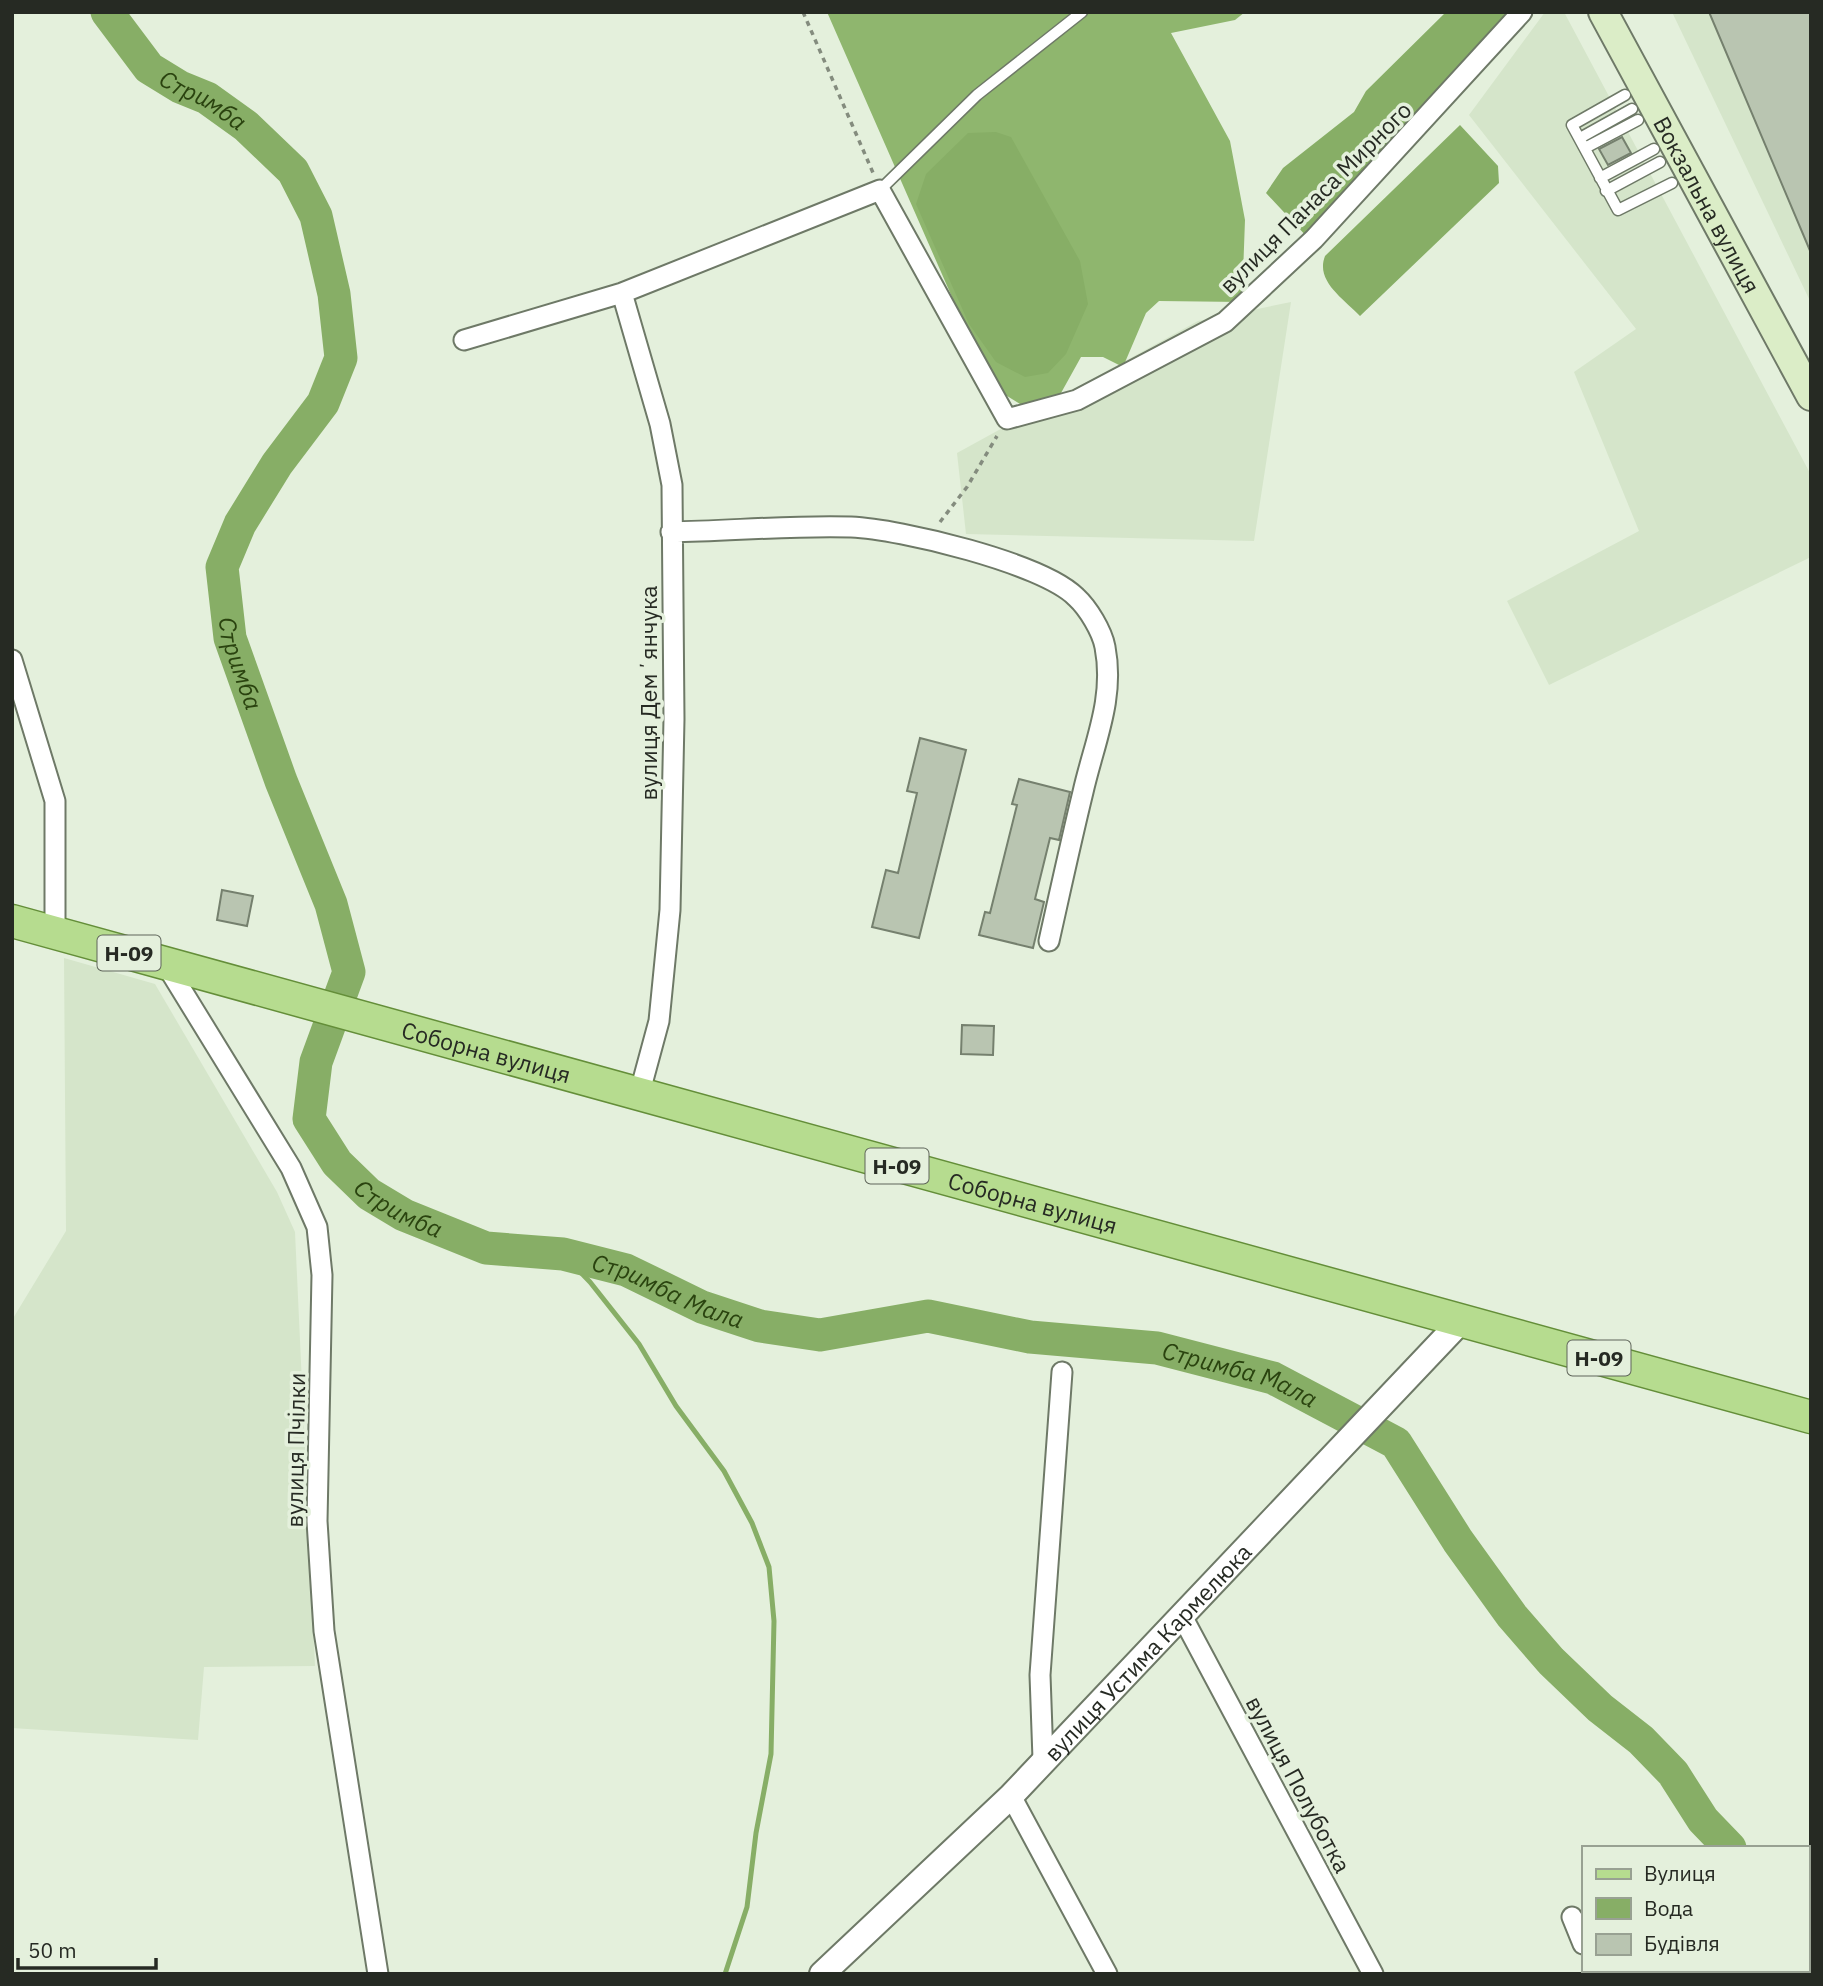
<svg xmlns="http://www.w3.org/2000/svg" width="1823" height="1986" font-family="'IBM Plex Sans',sans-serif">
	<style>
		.built { fill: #d5e5ca }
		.forest { fill: #8fb66e }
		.water { fill: #87ae66 }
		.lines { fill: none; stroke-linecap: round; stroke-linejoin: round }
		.stream { stroke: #87ae66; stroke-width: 5 }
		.river { stroke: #87ae66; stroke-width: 33 }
		.building { fill: #b9c5b1; stroke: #75806e; stroke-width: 2 }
		.service-casing { stroke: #6e7967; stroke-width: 13 }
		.minor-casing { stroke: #6e7967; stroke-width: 23 }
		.tertiary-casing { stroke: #6e7967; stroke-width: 28 }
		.secondary-casing { stroke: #6e7967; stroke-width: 32 }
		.primary-casing { stroke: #648e39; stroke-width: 35 }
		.path { stroke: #848c7e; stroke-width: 3.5; stroke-dasharray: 5 5; stroke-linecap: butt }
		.service { stroke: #fff; stroke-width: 10 }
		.minor { stroke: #fff; stroke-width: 19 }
		.tertiary { stroke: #fff; stroke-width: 24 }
		.secondary { stroke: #dbedc7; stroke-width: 28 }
		.primary { stroke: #b6dc8f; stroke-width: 32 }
		.labels { text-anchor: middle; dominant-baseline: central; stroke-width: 7; stroke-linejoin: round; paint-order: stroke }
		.shield { fill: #e4f0dc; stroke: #5f655a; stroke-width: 2 }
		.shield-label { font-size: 21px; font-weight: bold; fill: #262a23 }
		.street-label { font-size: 23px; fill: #262a23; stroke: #e4f0dc }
		.water-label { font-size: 24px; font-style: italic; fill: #2a430f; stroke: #e4f0dc }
	</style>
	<rect width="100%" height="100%" fill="#e4f0dc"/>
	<path class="built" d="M1545,12H1564L1811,475V557L1549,685L1507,601L1639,531L1574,372L1636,329L1469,115Z
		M1672,12H1811V303Z
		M1291,302L1254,541L966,534L957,453L1198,321Z
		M64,958L155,984L277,1192L295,1232L315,1666L204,1667L198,1740L12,1728V1320L66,1231Z"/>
	<path class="forest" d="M827,12H1245L1235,20L1171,33L1230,141L1245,220L1242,302L1159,301L1146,313L1123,367L1103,357H1081L1046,420L991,386Z"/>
	<path class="water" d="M1446,12H1508L1309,239L1266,193L1283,168L1354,112L1366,91Z
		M1460,125L1498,166L1499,183L1360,316C1344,299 1315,281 1325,256Z
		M996,132L1011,137L1080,261L1088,304L1066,354L1048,373L1025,377L996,362L969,324L916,204L926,174L968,133Z"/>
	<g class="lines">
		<path class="stream" d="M563,1254L590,1282L639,1344L676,1406L724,1471L752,1523L769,1567L774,1621L771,1754L756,1833L747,1907L725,1974"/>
		<g class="river">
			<path id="s1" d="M107,12L149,68L180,87L207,98L246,126L293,171L316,216L334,294L341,358L323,403L277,464L240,524L222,567L230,638L281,781L331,904L349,972L316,1062L309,1119L337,1163L369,1194L404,1215L486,1248L563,1254L626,1270L702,1307L760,1326L820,1335L928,1316L1030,1337L1157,1348L1273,1378L1396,1443L1458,1541L1512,1616L1551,1661L1600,1708L1641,1740L1673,1773L1703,1820L1730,1848"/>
			<path d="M1743,1970L1745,1974"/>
		</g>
	</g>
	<path class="building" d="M1709,12H1811V253Z
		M1622,137L1631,153L1608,165L1599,149Z
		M920,738L966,750L919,938L872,927L886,870L898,873L917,793L907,791Z
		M1019,779L1070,792L1059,840L1050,838L1035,899L1044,902L1033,948L979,935L985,912L990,913L1017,805L1012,804Z
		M222,890L253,896L247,926L217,920Z
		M962,1025L994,1026L993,1055L961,1054Z"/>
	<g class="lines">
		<defs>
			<path id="service" d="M1625,95L1572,125L1618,210L1672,183
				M1580,138L1632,109
				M1585,148L1638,120
				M1600,178L1654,149
				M880,190L977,95L1082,12
				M1606,191L1660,162"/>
			<path id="minor" d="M622,293L660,424L672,485L674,719L670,910L659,1021L639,1095
				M464,340L622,293L880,190L1007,419L1077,400L1225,322L1314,239L1522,12
				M671,532C731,531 792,525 851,527C900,529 1042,563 1076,597C1088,608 1102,631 1105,647C1115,699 1094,743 1083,792C1071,841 1060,892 1049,941
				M12,660L55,801V933
				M165,963L291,1168L317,1227L322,1275L317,1521L324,1631L378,1974
				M1183,1618L1373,1974
				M1043,1759L1040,1675L1062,1372
				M1011,1796L1107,1974
				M1572,1917L1583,1944
				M1594,1970L1596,1974"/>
			<g id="tertiary">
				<path id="s2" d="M822,1974L1011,1796L1463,1319"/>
			</g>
			<g id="secondary">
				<path id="s3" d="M1603,12L1811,396"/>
			</g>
			<g id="primary">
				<path id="s4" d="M12,921L1811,1417"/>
			</g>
		</defs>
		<use href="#service" class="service-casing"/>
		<use href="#minor" class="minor-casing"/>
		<use href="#tertiary" class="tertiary-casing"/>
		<use href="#secondary" class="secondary-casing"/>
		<use href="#primary" class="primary-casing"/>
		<path class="path" d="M803,12L874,175
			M940,522L967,487L997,436"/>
		<use href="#service" class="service"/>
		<use href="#minor" class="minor"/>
		<use href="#tertiary" class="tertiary"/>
		<use href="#secondary" class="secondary"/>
		<use href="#primary" class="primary"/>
	</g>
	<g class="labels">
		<g class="shield">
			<rect x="97.5" y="935.5" width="63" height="35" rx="5"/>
			<rect x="865.5" y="1148.5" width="63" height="35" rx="5"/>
			<rect x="1567.5" y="1340.5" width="63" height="35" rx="5"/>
		</g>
		<g class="shield-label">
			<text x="129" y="953">Н-09</text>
			<text x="897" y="1166">Н-09</text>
			<text x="1599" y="1358">Н-09</text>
		</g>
		<g class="street-label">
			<text transform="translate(1315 197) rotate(-45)">вулиця Панаса Мирного</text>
			<text stroke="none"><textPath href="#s3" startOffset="219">Вокзальна вулиця</textPath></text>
			<text transform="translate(648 693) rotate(-90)">вулиця Демʼянчука</text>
			<text stroke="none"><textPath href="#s4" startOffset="492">Соборна вулиця</textPath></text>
			<text stroke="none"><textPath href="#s4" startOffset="1059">Соборна вулиця</textPath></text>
			<text transform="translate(295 1450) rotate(-89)">вулиця Пчілки</text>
			<text stroke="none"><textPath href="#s2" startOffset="458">вулиця Устима Кармелюка</textPath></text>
			<text transform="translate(1299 1784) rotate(62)">вулиця Полуботка</text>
		</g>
		<g class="water-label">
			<text stroke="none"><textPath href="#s1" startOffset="133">Стримба</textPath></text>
			<text stroke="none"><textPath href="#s1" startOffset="784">Стримба</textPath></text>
			<text stroke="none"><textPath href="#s1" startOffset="1395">Стримба</textPath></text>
			<text stroke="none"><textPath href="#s1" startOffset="1680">Стримба Мала</textPath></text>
			<text stroke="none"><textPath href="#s1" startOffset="2268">Стримба Мала</textPath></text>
		</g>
	</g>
	<rect width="1823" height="1986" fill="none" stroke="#262a23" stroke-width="28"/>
	<rect x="1582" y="1846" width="228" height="126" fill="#e4f0dc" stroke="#98a192" stroke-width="2"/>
	<rect x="1596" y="1869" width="35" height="10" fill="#b6dc8f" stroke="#98a192" stroke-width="2"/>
	<text x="1644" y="1881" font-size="21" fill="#262a23">Вулиця</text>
	<rect x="1596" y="1898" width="35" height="21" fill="#87ae66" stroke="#98a192" stroke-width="2"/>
	<text x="1644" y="1916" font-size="21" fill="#262a23">Вода</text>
	<rect x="1596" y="1934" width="35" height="21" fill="#b9c5b1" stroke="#98a192" stroke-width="2"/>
	<text x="1644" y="1951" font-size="21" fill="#262a23">Будівля</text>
	<path d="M18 1958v10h138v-10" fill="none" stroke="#262a23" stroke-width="3.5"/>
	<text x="28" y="1958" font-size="21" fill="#262a23" stroke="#e4f0dc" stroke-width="5" paint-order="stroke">50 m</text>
</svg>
